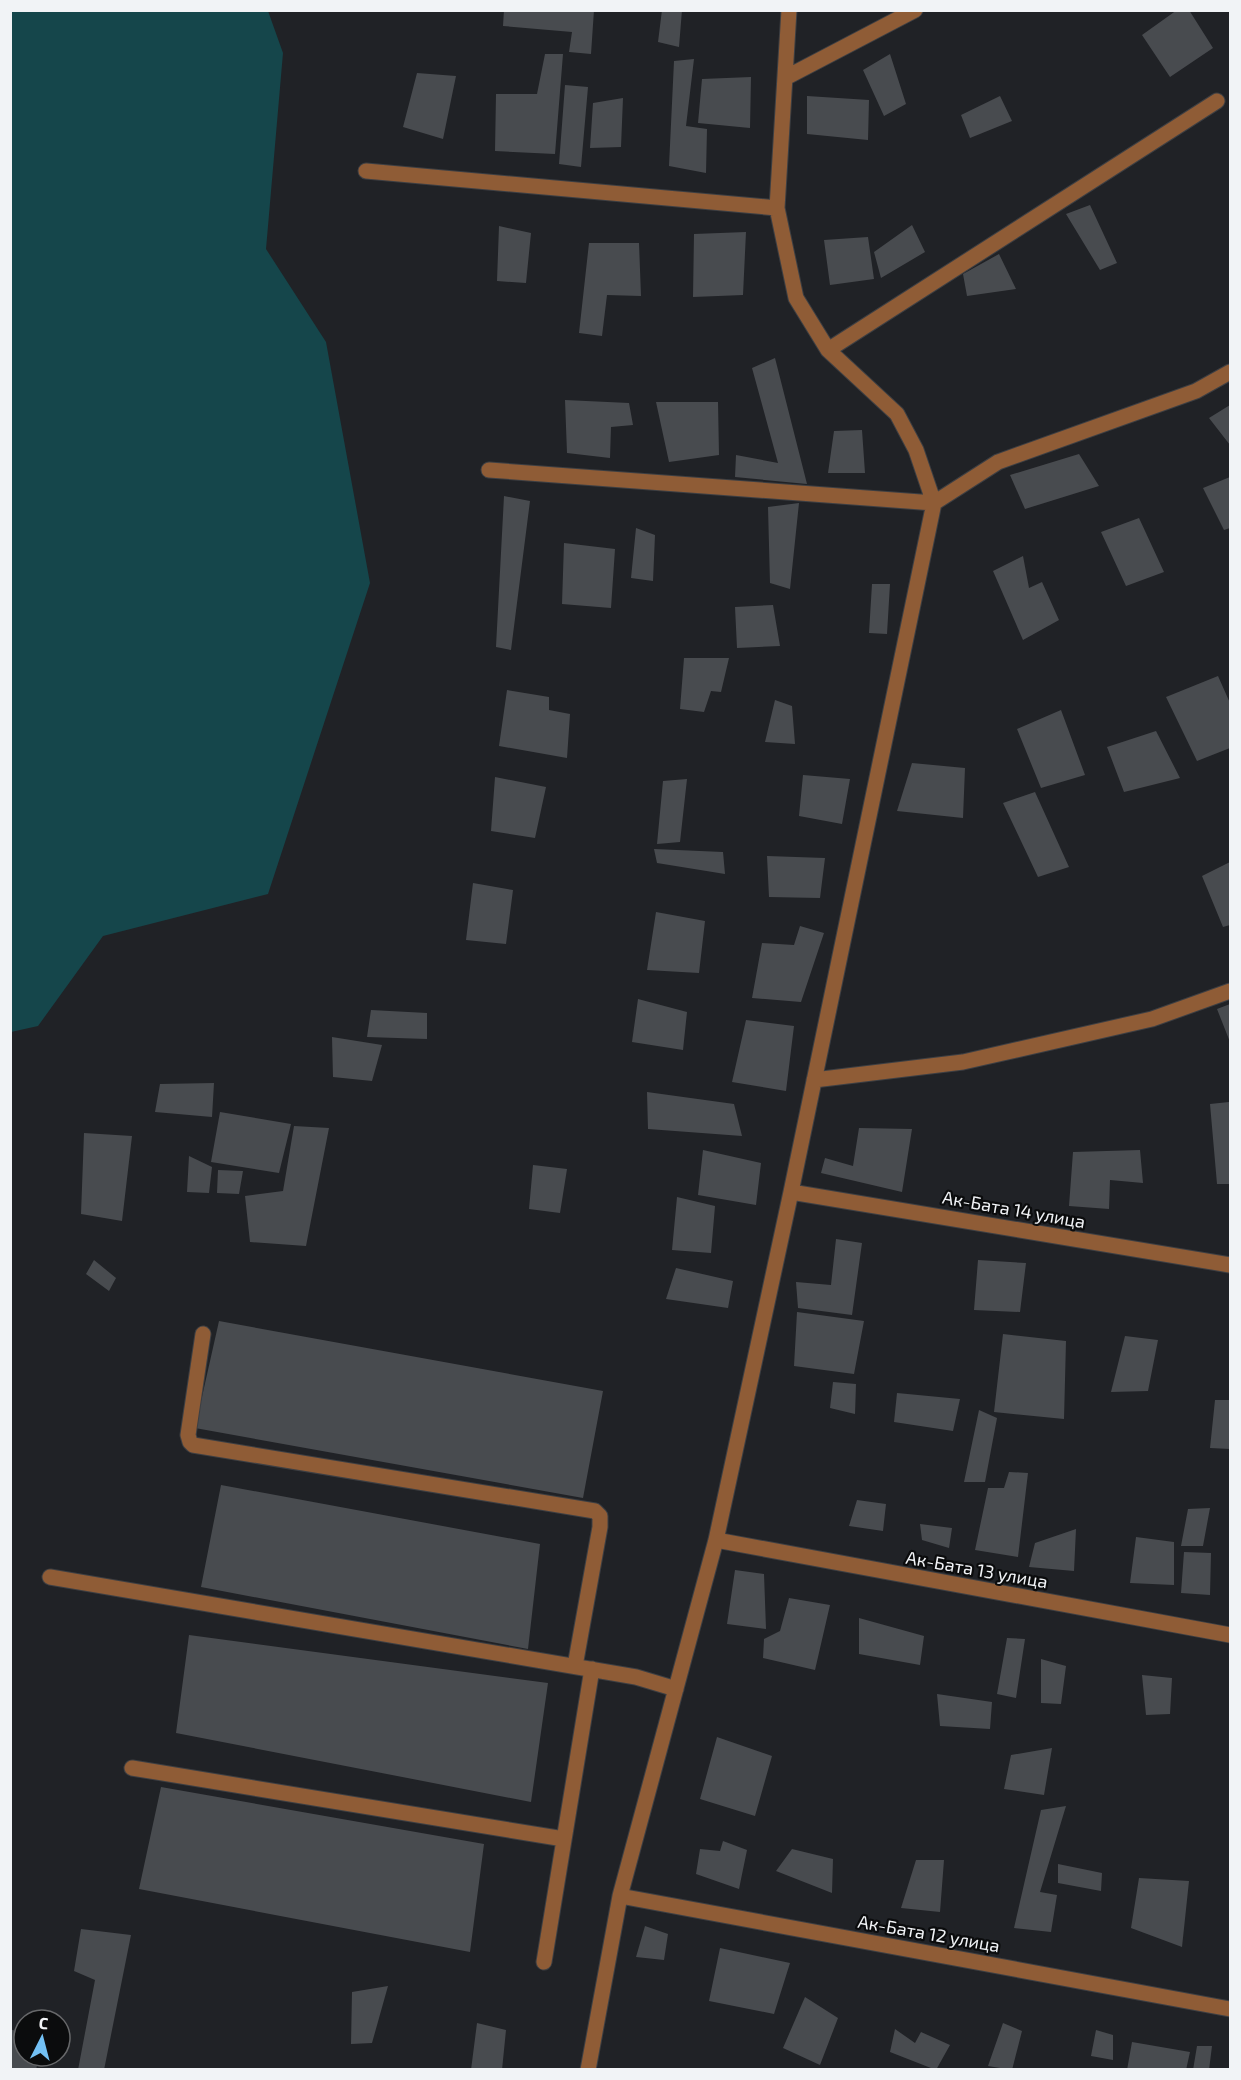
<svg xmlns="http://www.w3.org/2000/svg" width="1241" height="2080" font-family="'Exo 2',sans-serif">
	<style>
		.water { fill: #15464b }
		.building { fill: #484b4f }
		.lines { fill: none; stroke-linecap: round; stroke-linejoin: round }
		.minor-casing { stroke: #3d3f43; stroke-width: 17 }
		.minor { stroke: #8f5c36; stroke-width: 15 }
		.labels { text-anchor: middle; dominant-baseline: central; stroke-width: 4.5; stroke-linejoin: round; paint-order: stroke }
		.street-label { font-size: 18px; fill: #f1f3f6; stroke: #0b0c0d }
	</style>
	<rect width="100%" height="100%" fill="#202226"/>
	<path class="water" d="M10,11H268L283,53L266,249L326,342L370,583L268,894L103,936L38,1026L11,1032Z"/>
	<path class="building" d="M504,10H594L591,54L569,52L572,32L503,26Z
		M662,10H682L679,47L658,42Z
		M1177,10H1189L1213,48L1170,77L1142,35Z
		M545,54H563L555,154L495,151L496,94H537Z
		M890,54L906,104L884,116L863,70Z
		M694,59L686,126L707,129L706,173L669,166L674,61Z
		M417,73L456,76L443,139L403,127Z
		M751,77L750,128L698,123L702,79Z
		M565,85L588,87L581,167L559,164Z
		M807,96L869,100L868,140L807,134Z
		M1000,96L1012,121L970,138L961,115Z
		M623,98L621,147L590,148L593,103Z
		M1090,205L1117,263L1100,270L1066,214Z
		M912,225L925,252L881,278L874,252Z
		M499,226L531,233L526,283L497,281Z
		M746,232L743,295L693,297L694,234Z
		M868,237L874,279L830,285L824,240Z
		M589,243H639L641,296L607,295L602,336L579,333Z
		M999,254L1016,289L967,296L963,274Z
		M775,358L807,484L735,477L736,455L778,463L752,368Z
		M565,400L629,403L633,425L611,427L610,458L567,453Z
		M656,402H718L719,455L669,462Z
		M1230,405V445L1209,418Z
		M862,430L865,473H828L834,431Z
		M1079,454L1099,486L1025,509L1010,475Z
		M1230,477V528L1224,530L1203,488Z
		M504,496L530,501L511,650L496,647Z
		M799,503L790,589L770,583L768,507Z
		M1139,518L1164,572L1126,586L1101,532Z
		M636,528L655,535L653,581L631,578Z
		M564,543L615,549L611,608L562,604Z
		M1023,556L1029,588L1042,582L1059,620L1023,640L993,571Z
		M872,584H890L887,634L869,633Z
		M773,605L780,646L737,648L735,607Z
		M684,658H729L721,692L711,691L704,712L680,709Z
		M1218,676L1230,703V748L1197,761L1166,697Z
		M507,690L549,697V710L570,714L567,758L499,746Z
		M775,700L792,706L795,744L765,742Z
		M1061,710L1085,775L1041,788L1017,729Z
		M1156,731L1180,778L1124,792L1107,747Z
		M912,763L965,768L963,818L897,811Z
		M803,775L850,779L842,824L799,816Z
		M495,777L546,787L535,838L491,831Z
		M687,779L680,842L657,844L663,781Z
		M1035,792L1069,867L1038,877L1003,803Z
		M654,849L723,852L725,874L657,863Z
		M767,856L825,858L820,898L769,897Z
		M1230,862V925L1223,927L1202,876Z
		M473,883L513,890L506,944L466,940Z
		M656,912L705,921L699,973L647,970Z
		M800,926L824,933L801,1002L752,998L762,943L794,945Z
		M638,999L687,1012L683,1050L632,1042Z
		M1230,1004V1042L1217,1009Z
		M371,1010L427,1013V1039L367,1037Z
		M746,1020L794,1026L786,1091L732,1082Z
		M332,1037L382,1045L372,1081L333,1077Z
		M214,1083L212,1117L155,1112L160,1084Z
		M647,1092L734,1104L742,1136L648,1129Z
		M1229,1102L1230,1184H1217L1210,1104Z
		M220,1112L291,1124L279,1173L211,1162Z
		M294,1126L329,1128L306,1246L250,1242L245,1196L283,1191Z
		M859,1128L912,1129L902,1192L821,1173L825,1158L853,1166Z
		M84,1133L132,1136L122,1221L81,1214Z
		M703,1150L761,1163L756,1205L698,1195Z
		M1140,1150L1143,1183L1110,1180L1109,1209L1069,1206L1073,1152Z
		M189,1156L212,1167L209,1193L187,1192Z
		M533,1165L567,1169L560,1213L529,1209Z
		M218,1170L243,1171L239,1194L217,1193Z
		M677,1197L715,1206L711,1253L672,1250Z
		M836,1239L862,1243L852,1315L798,1308L796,1282L831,1285Z
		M94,1260L116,1278L109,1291L86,1274Z
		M978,1260L1026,1263L1020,1312L974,1310Z
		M676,1268L733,1281L728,1308L666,1299Z
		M797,1312L864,1321L854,1374L794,1366Z
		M219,1321L603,1391L583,1498L195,1428Z
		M1003,1334L1066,1341L1064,1419L994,1412Z
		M1125,1336L1158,1340L1148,1391L1111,1392Z
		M833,1382L856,1384L855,1414L830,1408Z
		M897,1393L960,1399L953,1431L894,1422Z
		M1215,1400H1230V1449L1210,1448Z
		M979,1410L997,1418L985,1482H964Z
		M1009,1472L1028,1473L1018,1557L975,1550L988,1488H1004Z
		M221,1485L540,1544L528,1649L201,1587Z
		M857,1500L886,1504L883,1531L849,1526Z
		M1210,1508L1203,1546H1181L1188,1509Z
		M920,1524L952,1528L949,1548L922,1540Z
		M1076,1529L1074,1571L1029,1567L1035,1543Z
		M1136,1537L1174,1542V1585L1130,1583Z
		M1184,1552L1211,1553L1210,1595L1181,1593Z
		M735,1570L764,1574L766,1629L727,1624Z
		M789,1598L830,1605L815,1670L763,1658L764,1639L780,1631Z
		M859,1618L924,1636L920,1665L859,1654Z
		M189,1635L548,1683L531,1802L176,1733Z
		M1007,1638L1025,1639L1016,1698L997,1694Z
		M1041,1659L1066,1666L1061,1704L1041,1703Z
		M1142,1675L1172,1678L1170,1714L1146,1715Z
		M937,1694L992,1702L990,1729L940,1726Z
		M717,1737L772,1756L755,1816L700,1799Z
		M1052,1748L1044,1795L1004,1789L1011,1755Z
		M161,1787L484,1844L470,1952L139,1889Z
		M1066,1806L1040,1892L1057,1895L1051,1932L1014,1928L1041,1810Z
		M723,1841L747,1850L739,1889L696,1874L700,1849L720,1851Z
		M792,1849L833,1859L832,1893L776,1871Z
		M916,1860H944L940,1912L901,1908Z
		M1058,1864L1102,1873L1101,1891L1058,1883Z
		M1139,1878L1189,1881L1182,1947L1131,1928Z
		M645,1926L668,1934L664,1960L636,1957Z
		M81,1929L131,1935L104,2070H78L95,1980L74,1971Z
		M720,1948L790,1963L774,2014L709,2001Z
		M388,1986L372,2043L351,2044L352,1992Z
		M805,1997L838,2018L820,2065L783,2048Z
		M477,2023L506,2030L502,2070H471Z
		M1003,2023L1022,2031L1012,2070L988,2066Z
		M10,2029L24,2034V2056H39L36,2070H10Z
		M895,2029L915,2043L921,2032L950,2045L936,2070L890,2052Z
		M1096,2030L1113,2035V2060L1091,2056Z
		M1132,2042L1190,2052L1186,2070H1127Z
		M1197,2046H1212L1209,2070H1193Z"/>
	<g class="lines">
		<defs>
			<path id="minor" d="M785,78L915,10
				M366,171L777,208
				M828,350L1217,101
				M489,470L934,503L998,462L1196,391L1230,372
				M814,1080L963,1062L1152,1019L1230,991
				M791,1192L1230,1265
				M203,1334L188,1435L190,1442L193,1445L595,1511L600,1516V1527L575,1666
				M716,1540L1230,1635
				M50,1577L636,1677L676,1689
				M132,1768L564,1839
				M620,1896L1230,2009
				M544,1962L592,1669
				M588,2070L620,1896L716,1540L791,1192L934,503L916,450L897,414L828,350L796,298L777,208L789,10"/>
		</defs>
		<use href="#minor" class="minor-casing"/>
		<use href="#minor" class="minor"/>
	</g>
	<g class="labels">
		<g class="street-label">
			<text transform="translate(1014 1209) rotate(10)">Ак-Бата 14 улица</text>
			<text transform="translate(977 1569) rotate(10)">Ак-Бата 13 улица</text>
			<text transform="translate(929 1933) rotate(10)">Ак-Бата 12 улица</text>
		</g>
	</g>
	<rect width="1241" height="2080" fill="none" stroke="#f1f3f6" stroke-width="24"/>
	<g transform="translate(42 2038) rotate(6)"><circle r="28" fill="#0b0c0d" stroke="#67686a" stroke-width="1.5"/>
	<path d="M0-4.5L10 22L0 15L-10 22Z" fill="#73c1f5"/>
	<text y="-9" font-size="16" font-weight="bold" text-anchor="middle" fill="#f1f3f6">С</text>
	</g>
</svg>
